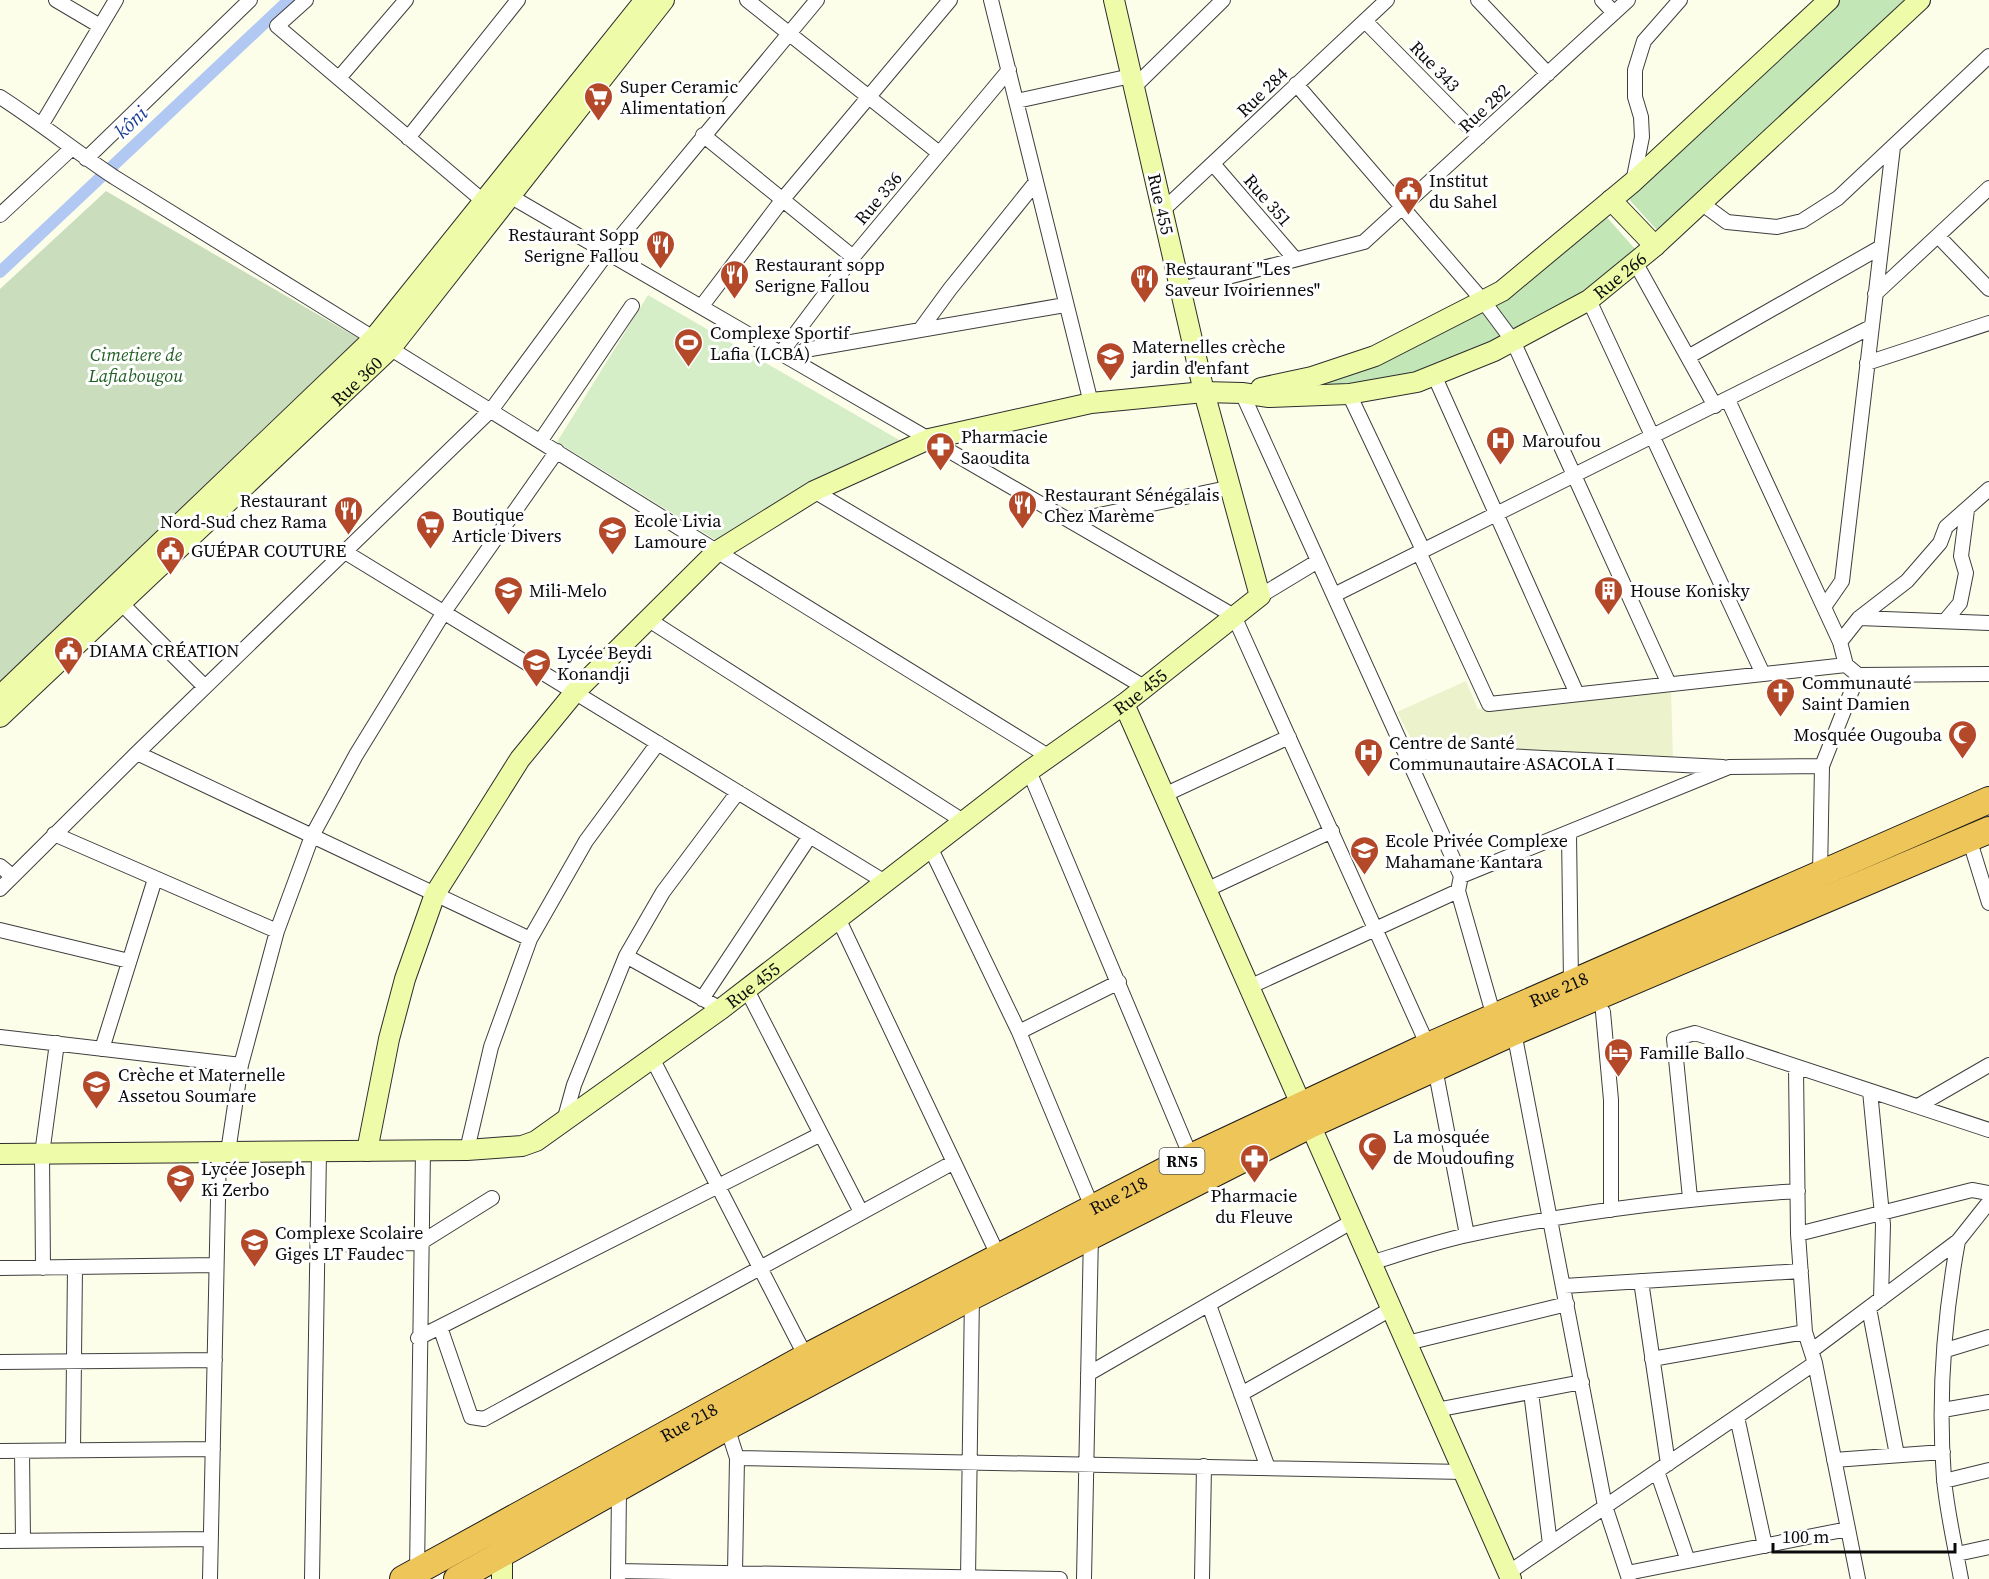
<svg xmlns="http://www.w3.org/2000/svg" width="1989" height="1579" font-family="'Source Serif 4',serif">
	<style>
		.farmland { fill: #ebf2cc }
		.green { fill: #c2e6b6 }
		.cemetery { fill: #cadebd }
		.pitch { fill: #d6eec7 }
		.lines { fill: none; stroke-linecap: round; stroke-linejoin: round }
		.canal { stroke: #b1c8f3; stroke-width: 12 }
		.street-casing { stroke: #3e3e3e; stroke-width: 16 }
		.secondary-casing { stroke: #2d2d2d; stroke-width: 22 }
		.highway-casing { stroke: #1c1c1c; stroke-width: 28 }
		.street { stroke: #fff; stroke-width: 14 }
		.secondary { stroke: #eefba8; stroke-width: 20 }
		.highway { stroke: #eec558; stroke-width: 26 }
		.labels { text-anchor: middle; dominant-baseline: central; stroke-width: 6; stroke-linejoin: round; paint-order: stroke }
		.shield { fill: #fff; stroke: #545454; stroke-width: 1.5 }
		.shield-label { font-size: 16px; font-weight: bold; fill: #0b0b0b }
		.street-label { font-size: 18px; fill: #0b0b0b; stroke: #fff }
		.poi-label { font-size: 18px; fill: #0b0b0b; stroke: #fff; text-anchor: start }
		.park-label { font-size: 18px; font-style: italic; fill: #1f5f23; stroke: #fff }
		.water-label { font-size: 20px; font-style: italic; fill: #1b3f96; stroke: #fff }
	</style>
	<rect width="100%" height="100%" fill="#fdfeea"/>
	<path class="farmland" d="M1466,681L1478,709L1671,689L1673,760L1416,748L1397,712Z"/>
	<path class="green" d="M1833,0H1904L1725,173L1660,230L1656,229L1626,196Z
		M1604,214L1635,249L1564,307L1507,338L1417,375L1328,391L1309,382L1404,346Z"/>
	<path class="cemetery" d="M106,191L358,338L0,681V289Z"/>
	<path class="pitch" d="M648,295L908,445L719,542L557,442Z"/>
	<g class="lines">
		<path class="canal" d="M0,272L289,0"/>
		<defs>
			<path id="street" d="M56,0L100,26
				M306,0L277,26L489,206
				M747,0L939,153
				M991,0L1091,403
				M1478,0L1548,74
				M1602,0L1614,13
				M1365,21L1479,137
				M339,78L406,0
				M1296,84L1484,302L1513,341L1669,684
				M1134,87L1223,0
				M0,97C39,122 75,151 114,177C426,370 736,564 1048,756
				M1017,101L1131,76
				M42,124L116,0
				M703,135L853,257
				M408,138L518,0
				M86,159L250,0
				M1214,165L1295,259
				M1633,182L1642,137L1641,117L1635,97V70L1644,41L1680,0
				M508,195L1234,616L1428,1046
				M1701,203L1727,222L1777,227L1802,221L1838,198L1989,56
				M1163,210L1387,0
				M0,215L71,149
				M1938,236L1989,289
				M1635,262L1715,406
				M1181,289L1364,242L1628,0
				M1875,294L1989,188
				M1589,300L1763,674
				M701,307L783,199L950,0
				M920,330L950,289L1036,182
				M781,353L853,257L1009,70
				M1688,357L1881,247
				M791,359L805,350L1065,305
				M1867,363L1989,323
				M1434,375L1577,694
				M1242,393L1461,876L1458,891L1494,1017
				M1349,394L1423,550
				M1728,400L1840,642
				M541,440L632,306
				M1989,489L1946,527L1940,543L1907,581L1859,618L1840,642L1846,665L1858,675L1989,674
				M814,491L1144,687
				M1071,521L1232,487
				M345,552L885,882
				M1419,552L1489,704L1846,665
				M1334,595L1871,327
				M1260,596L1318,561
				M120,602L205,687
				M1824,607L1842,581L1893,147
				M1859,618L1989,623
				M649,620L963,821
				M1945,621L1960,603L1966,573L1961,556L1967,510
				M1405,751L1723,767
				M137,753L530,939
				M1029,771L1191,1157
				M1164,795L1289,737
				M1569,833L1571,983
				M54,834L277,931
				M1968,835L1989,903
				M930,847L1019,1032L1092,1207
				M0,866L12,876
				M1820,874L1822,766
				M1461,876L1729,767L1822,766L1858,675
				M0,889L137,753L492,409L607,253L817,0
				M1206,890L1332,831
				M838,918L998,1255
				M0,930L129,961
				M626,956L721,1009
				M1249,987L1458,891
				M747,990L861,1212
				M702,999L810,836
				M1603,1012L1611,1100V1210
				M1019,1032L1119,982
				M1514,1032L1605,1506L1629,1579
				M0,1037L241,1065
				M102,1049L155,879
				M653,1060L806,1357
				M1435,1068L1467,1235
				M1796,1068L1798,1234L1805,1332L1815,1363L1858,1579
				M1870,1091L1883,1225L1881,1299
				M1918,1106L1989,1065
				M564,1121L574,1085L626,956L663,892L738,792
				M467,1150L491,1047L530,939L586,841L658,743
				M228,1152L241,1065L277,931L312,836L356,755L444,612L557,451
				M1690,1198L1674,1039L1695,1033L1989,1130
				M1798,1234L1972,1190L1989,1193
				M1958,1241C1944,1318 1938,1401 1944,1479C1947,1512 1955,1546 1961,1579
				M318,1245L420,1243L492,1198
				M1371,1263C1403,1253 1435,1242 1468,1235C1576,1211 1687,1198 1798,1191
				M0,1268L216,1265
				M43,1268L42,1154L57,1043
				M1641,1281L1668,1464
				M1564,1286L1801,1271
				M1209,1305L1268,1468
				M1869,1308L1897,1455
				M440,1327L471,1417L484,1419L954,1162
				M418,1338L821,1134
				M1407,1343L1567,1304
				M1946,1350L1989,1337
				M1811,1351L1958,1241L1989,1202
				M1652,1359L1805,1332
				M0,1362L215,1360
				M1088,1374L1353,1221
				M1531,1392L1550,1544
				M1241,1394L1391,1309
				M1436,1410L1582,1382
				M1943,1410L1989,1402
				M1737,1417L1765,1546
				M727,1427L737,1458L735,1573
				M73,1450L75,1267
				M0,1451L213,1449
				M22,1451L23,1541
				M737,1458L1464,1472
				M1834,1460L1943,1452
				M1657,1471L1688,1561
				M1944,1481L1989,1470
				M0,1541L211,1539
				M1957,1554L1989,1547
				M417,1571L423,1150
				M618,1571L1060,1579
				M1508,1573L1815,1363
				M1627,1573L1848,1529
				M210,1579L219,1152
				M312,1579L319,1151
				M618,1579L619,1488
				M968,1579L972,1294
				M1084,1579L1091,1234
				M1202,1579L1204,1466"/>
			<g id="secondary">
				<path d="M1611,200L1655,246"/>
				<path d="M1261,388L1312,377L1375,356L1502,291L1633,182L1829,0"/>
				<path d="M0,696L374,338L645,0"/>
				<path d="M1124,704L1511,1579"/>
				<path id="s1" d="M0,717L391,348L664,0"/>
				<path id="s2" d="M367,1151L389,1039L405,979L435,894L520,759L575,692L716,552L814,491L929,439L1091,403L1204,392L1242,393L1269,397L1349,394L1417,382L1494,351L1589,300L1655,246L1920,0"/>
				<path id="s3" d="M0,1154L467,1150L522,1146L536,1141L721,1009L1029,771L1124,704L1260,596L1204,392L1114,0"/>
				<path d="M502,1543V1579"/>
			</g>
			<g id="highway">
				<path id="s4" d="M403,1579L806,1357L1191,1157L1428,1046L1989,800"/>
				<path d="M457,1579L727,1427L973,1296L1310,1125L1514,1032L1989,830"/>
			</g>
		</defs>
		<use href="#street" class="street-casing"/>
		<use href="#secondary" class="secondary-casing"/>
		<use href="#highway" class="highway-casing"/>
		<use href="#street" class="street"/>
		<use href="#secondary" class="secondary"/>
		<use href="#highway" class="highway"/>
	</g>
	<defs>
		<symbol id="supermarket-pin" viewBox="-11 -11 22 30"><path d="M0 17L-7.5 6A9.5 9.5 0 1 1 7.5 6Z" fill="#b4492a" stroke="#fff"/><path d="M-6-5.5h2.5l.6 2H6L4.5 2H-2.5L-4.4-4H-6ZM-1.5 3.2a1.3 1.3 0 1 0 .1 0ZM3 3.2a1.3 1.3 0 1 0 .1 0Z" fill="#fff"/></symbol>
		<symbol id="civic-pin" viewBox="-11 -11 22 30"><path d="M0 17L-7.5 6A9.5 9.5 0 1 1 7.5 6Z" fill="#b4492a" stroke="#fff"/><path d="M-.6-6.5H3V-4.5H.6V-3L4-1V1h2V6H-6V1h2V-1L-.6-3ZM-1.2 2.5V6h2.4V2.5Z" fill="#fff"/></symbol>
		<symbol id="restaurant-pin" viewBox="-11 -11 22 30"><path d="M0 17L-7.5 6A9.5 9.5 0 1 1 7.5 6Z" fill="#b4492a" stroke="#fff"/><path d="M-5-6h1v4h1v-4h1v4h1v-4h1v5L-1.5 .5V6h-2V.5L-5-1ZM5-6V6H3V1.5H1.5Q1.5-4 5-6Z" fill="#fff"/></symbol>
		<symbol id="stadium-pin" viewBox="-11 -11 22 30"><path d="M0 17L-7.5 6A9.5 9.5 0 1 1 7.5 6Z" fill="#b4492a" stroke="#fff"/><path d="M0-5a6.5 5 0 1 0 0 10a6.5 5 0 1 0 0-10ZM-3.5-1.8h7v3.6h-7Z" fill="#fff"/></symbol>
		<symbol id="school-pin" viewBox="-11 -11 22 30"><path d="M0 17L-7.5 6A9.5 9.5 0 1 1 7.5 6Z" fill="#b4492a" stroke="#fff"/><path d="M0-5L7-2L0 1L-7-2ZM-4 1L0 2.5L4 1V4Q0 6-4 4Z" fill="#fff"/></symbol>
		<symbol id="hospital-pin" viewBox="-11 -11 22 30"><path d="M0 17L-7.5 6A9.5 9.5 0 1 1 7.5 6Z" fill="#b4492a" stroke="#fff"/><path d="M-5-5h3v3.5h4V-5h3V5h-3V1.5h-4V5h-3Z" fill="#fff"/></symbol>
		<symbol id="pharmacy-pin" viewBox="-11 -11 22 30"><path d="M0 17L-7.5 6A9.5 9.5 0 1 1 7.5 6Z" fill="#b4492a" stroke="#fff"/><path d="M-2-6h4v4h4v4h-4v4h-4v-4h-4v-4h4Z" fill="#fff"/></symbol>
		<symbol id="building-pin" viewBox="-11 -11 22 30"><path d="M0 17L-7.5 6A9.5 9.5 0 1 1 7.5 6Z" fill="#b4492a" stroke="#fff"/><path d="M-4-6H4V6H1V3H-1V6H-4ZM-2.5-4.3h1.7v1.8h-1.7ZM.8-4.3h1.7v1.8H.8ZM-2.5-1h1.7V.8h-1.7ZM.8-1h1.7V.8H.8Z" fill="#fff"/></symbol>
		<symbol id="church-pin" viewBox="-11 -11 22 30"><path d="M0 17L-7.5 6A9.5 9.5 0 1 1 7.5 6Z" fill="#b4492a" stroke="#fff"/><path d="M-1.2-6h2.4v3.5h3.3v2.4h-3.3V6h-2.4V-.1h-3.3v-2.4h3.3Z" fill="#fff"/></symbol>
		<symbol id="mosque-pin" viewBox="-11 -11 22 30"><path d="M0 17L-7.5 6A9.5 9.5 0 1 1 7.5 6Z" fill="#b4492a" stroke="#fff"/><path d="M3.5-4.9A6 6 0 1 0 3.5 4.9A5 5 0 1 1 3.5-4.9Z" fill="#fff"/></symbol>
		<symbol id="hotel-pin" viewBox="-11 -11 22 30"><path d="M0 17L-7.5 6A9.5 9.5 0 1 1 7.5 6Z" fill="#b4492a" stroke="#fff"/><path d="M-6-4.5h1.5V1H6V5H4.5V3h-9V5H-6ZM-4 0a1.8 1.8 0 1 1 3.6 0ZM.5 0V-2.5h3Q6-2.5 6 0Z" fill="#fff"/></symbol>
	</defs>
	<g fill-rule="evenodd">
		<use href="#supermarket-pin" x="582" y="80" width="33" height="45"/>
		<use href="#civic-pin" x="1392" y="174" width="33" height="45"/>
		<use href="#restaurant-pin" x="644" y="228" width="33" height="45"/>
		<use href="#restaurant-pin" x="718" y="258" width="33" height="45"/>
		<use href="#restaurant-pin" x="1128" y="262" width="33" height="45"/>
		<use href="#stadium-pin" x="672" y="326" width="33" height="45"/>
		<use href="#school-pin" x="1094" y="340" width="33" height="45"/>
		<use href="#hospital-pin" x="1484" y="424" width="33" height="45"/>
		<use href="#pharmacy-pin" x="924" y="430" width="33" height="45"/>
		<use href="#restaurant-pin" x="1006" y="488" width="33" height="45"/>
		<use href="#restaurant-pin" x="332" y="494" width="33" height="45"/>
		<use href="#supermarket-pin" x="414" y="508" width="33" height="45"/>
		<use href="#school-pin" x="596" y="514" width="33" height="45"/>
		<use href="#civic-pin" x="154" y="534" width="33" height="45"/>
		<use href="#school-pin" x="492" y="574" width="33" height="45"/>
		<use href="#building-pin" x="1592" y="574" width="33" height="45"/>
		<use href="#civic-pin" x="52" y="634" width="33" height="45"/>
		<use href="#school-pin" x="520" y="646" width="33" height="45"/>
		<use href="#church-pin" x="1764" y="676" width="33" height="45"/>
		<use href="#mosque-pin" x="1946" y="718" width="33" height="45"/>
		<use href="#hospital-pin" x="1352" y="736" width="33" height="45"/>
		<use href="#school-pin" x="1348" y="834" width="33" height="45"/>
		<use href="#hotel-pin" x="1602" y="1036" width="33" height="45"/>
		<use href="#school-pin" x="80" y="1068" width="33" height="45"/>
		<use href="#mosque-pin" x="1356" y="1130" width="33" height="45"/>
		<use href="#pharmacy-pin" x="1238" y="1142" width="33" height="45"/>
		<use href="#school-pin" x="164" y="1162" width="33" height="45"/>
		<use href="#school-pin" x="238" y="1226" width="33" height="45"/>
	</g>
	<g class="labels">
		<rect class="shield" x="1159.5" y="1148" width="45" height="26" rx="4.5"/>
		<g class="shield-label">
			<text x="1182" y="1161">RN5</text>
		</g>
		<g class="street-label">
			<text transform="translate(1435 66) rotate(46)">Rue 343</text>
			<text transform="translate(1262 92) rotate(-44)">Rue 284</text>
			<text transform="translate(1484 108) rotate(-43)">Rue 282</text>
			<text transform="translate(878 198) rotate(-50)">Rue 336</text>
			<text transform="translate(1268 200) rotate(49)">Rue 351</text>
			<text transform="translate(1161 204) rotate(77)">Rue 455</text>
			<text stroke="none"><textPath href="#s2" startOffset="1677">Rue 266</textPath></text>
			<text stroke="none"><textPath href="#s1" startOffset="490">Rue 360</textPath></text>
			<text stroke="none"><textPath href="#s3" startOffset="1290">Rue 455</textPath></text>
			<text stroke="none"><textPath href="#s3" startOffset="804">Rue 455</textPath></text>
			<text stroke="none"><textPath href="#s4" startOffset="1298">Rue 218</textPath></text>
			<text stroke="none"><textPath href="#s4" startOffset="812">Rue 218</textPath></text>
			<text stroke="none"><textPath href="#s4" startOffset="326">Rue 218</textPath></text>
		</g>
		<g class="poi-label">
			<text x="620" y="86">Super Ceramic<tspan x="620" dy="21">Alimentation</tspan></text>
			<text x="1429" y="180">Institut<tspan x="1429" dy="21">du Sahel</tspan></text>
			<text x="639" y="234" text-anchor="end">Restaurant Sopp<tspan x="639" dy="21">Serigne Fallou</tspan></text>
			<text x="755" y="264">Restaurant sopp<tspan x="755" dy="21">Serigne Fallou</tspan></text>
			<text x="1165" y="268">Restaurant "Les<tspan x="1165" dy="21">Saveur Ivoiriennes"</tspan></text>
			<text x="710" y="332">Complexe Sportif<tspan x="710" dy="21">Lafia (LCBA)</tspan></text>
			<text x="1132" y="346">Maternelles crèche<tspan x="1132" dy="21">jardin d'enfant</tspan></text>
			<text x="961" y="436">Pharmacie<tspan x="961" dy="21">Saoudita</tspan></text>
			<text x="1522" y="440">Maroufou</text>
			<text x="1044" y="494">Restaurant Sénégalais<tspan x="1044" dy="21">Chez Marème</tspan></text>
			<text x="327" y="500" text-anchor="end">Restaurant<tspan x="327" dy="21">Nord-Sud chez Rama</tspan></text>
			<text x="452" y="514">Boutique<tspan x="452" dy="21">Article Divers</tspan></text>
			<text x="634" y="520">Ecole Livia<tspan x="634" dy="21">Lamoure</tspan></text>
			<text x="191" y="550">GUÉPAR COUTURE</text>
			<text x="529" y="590">Mili-Melo</text>
			<text x="1630" y="590">House Konisky</text>
			<text x="89" y="650">DIAMA CRÉATION</text>
			<text x="557" y="652">Lycée Beydi<tspan x="557" dy="21">Konandji</tspan></text>
			<text x="1802" y="682">Communauté<tspan x="1802" dy="21">Saint Damien</tspan></text>
			<text x="1942" y="734" text-anchor="end">Mosquée Ougouba</text>
			<text x="1389" y="742">Centre de Santé<tspan x="1389" dy="21">Communautaire ASACOLA I</tspan></text>
			<text x="1385" y="840">Ecole Privée Complexe<tspan x="1385" dy="21">Mahamane Kantara</tspan></text>
			<text x="1639" y="1052">Famille Ballo</text>
			<text x="118" y="1074">Crèche et Maternelle<tspan x="118" dy="21">Assetou Soumare</tspan></text>
			<text x="1393" y="1136">La mosquée<tspan x="1393" dy="21">de Moudoufing</tspan></text>
			<text x="201" y="1168">Lycée Joseph<tspan x="201" dy="21">Ki Zerbo</tspan></text>
			<text x="1254" y="1195" text-anchor="middle">Pharmacie<tspan x="1254" dy="21">du Fleuve</tspan></text>
			<text x="275" y="1232">Complexe Scolaire<tspan x="275" dy="21">Giges LT Faudec</tspan></text>
		</g>
		<g class="park-label">
			<text x="136" y="354">Cimetiere de<tspan x="136" dy="21">Lafiabougou</tspan></text>
		</g>
		<g class="water-label">
			<text transform="translate(131 122) rotate(-43)">kôni</text>
		</g>
	</g>
	<path d="M1773 1543v9h182v-9" fill="none" stroke="#0b0b0b" stroke-width="3"/>
	<text x="1782" y="1543" font-size="18" fill="#0b0b0b" stroke="#ffffff" stroke-width="4.5" paint-order="stroke">100 m</text>
</svg>
